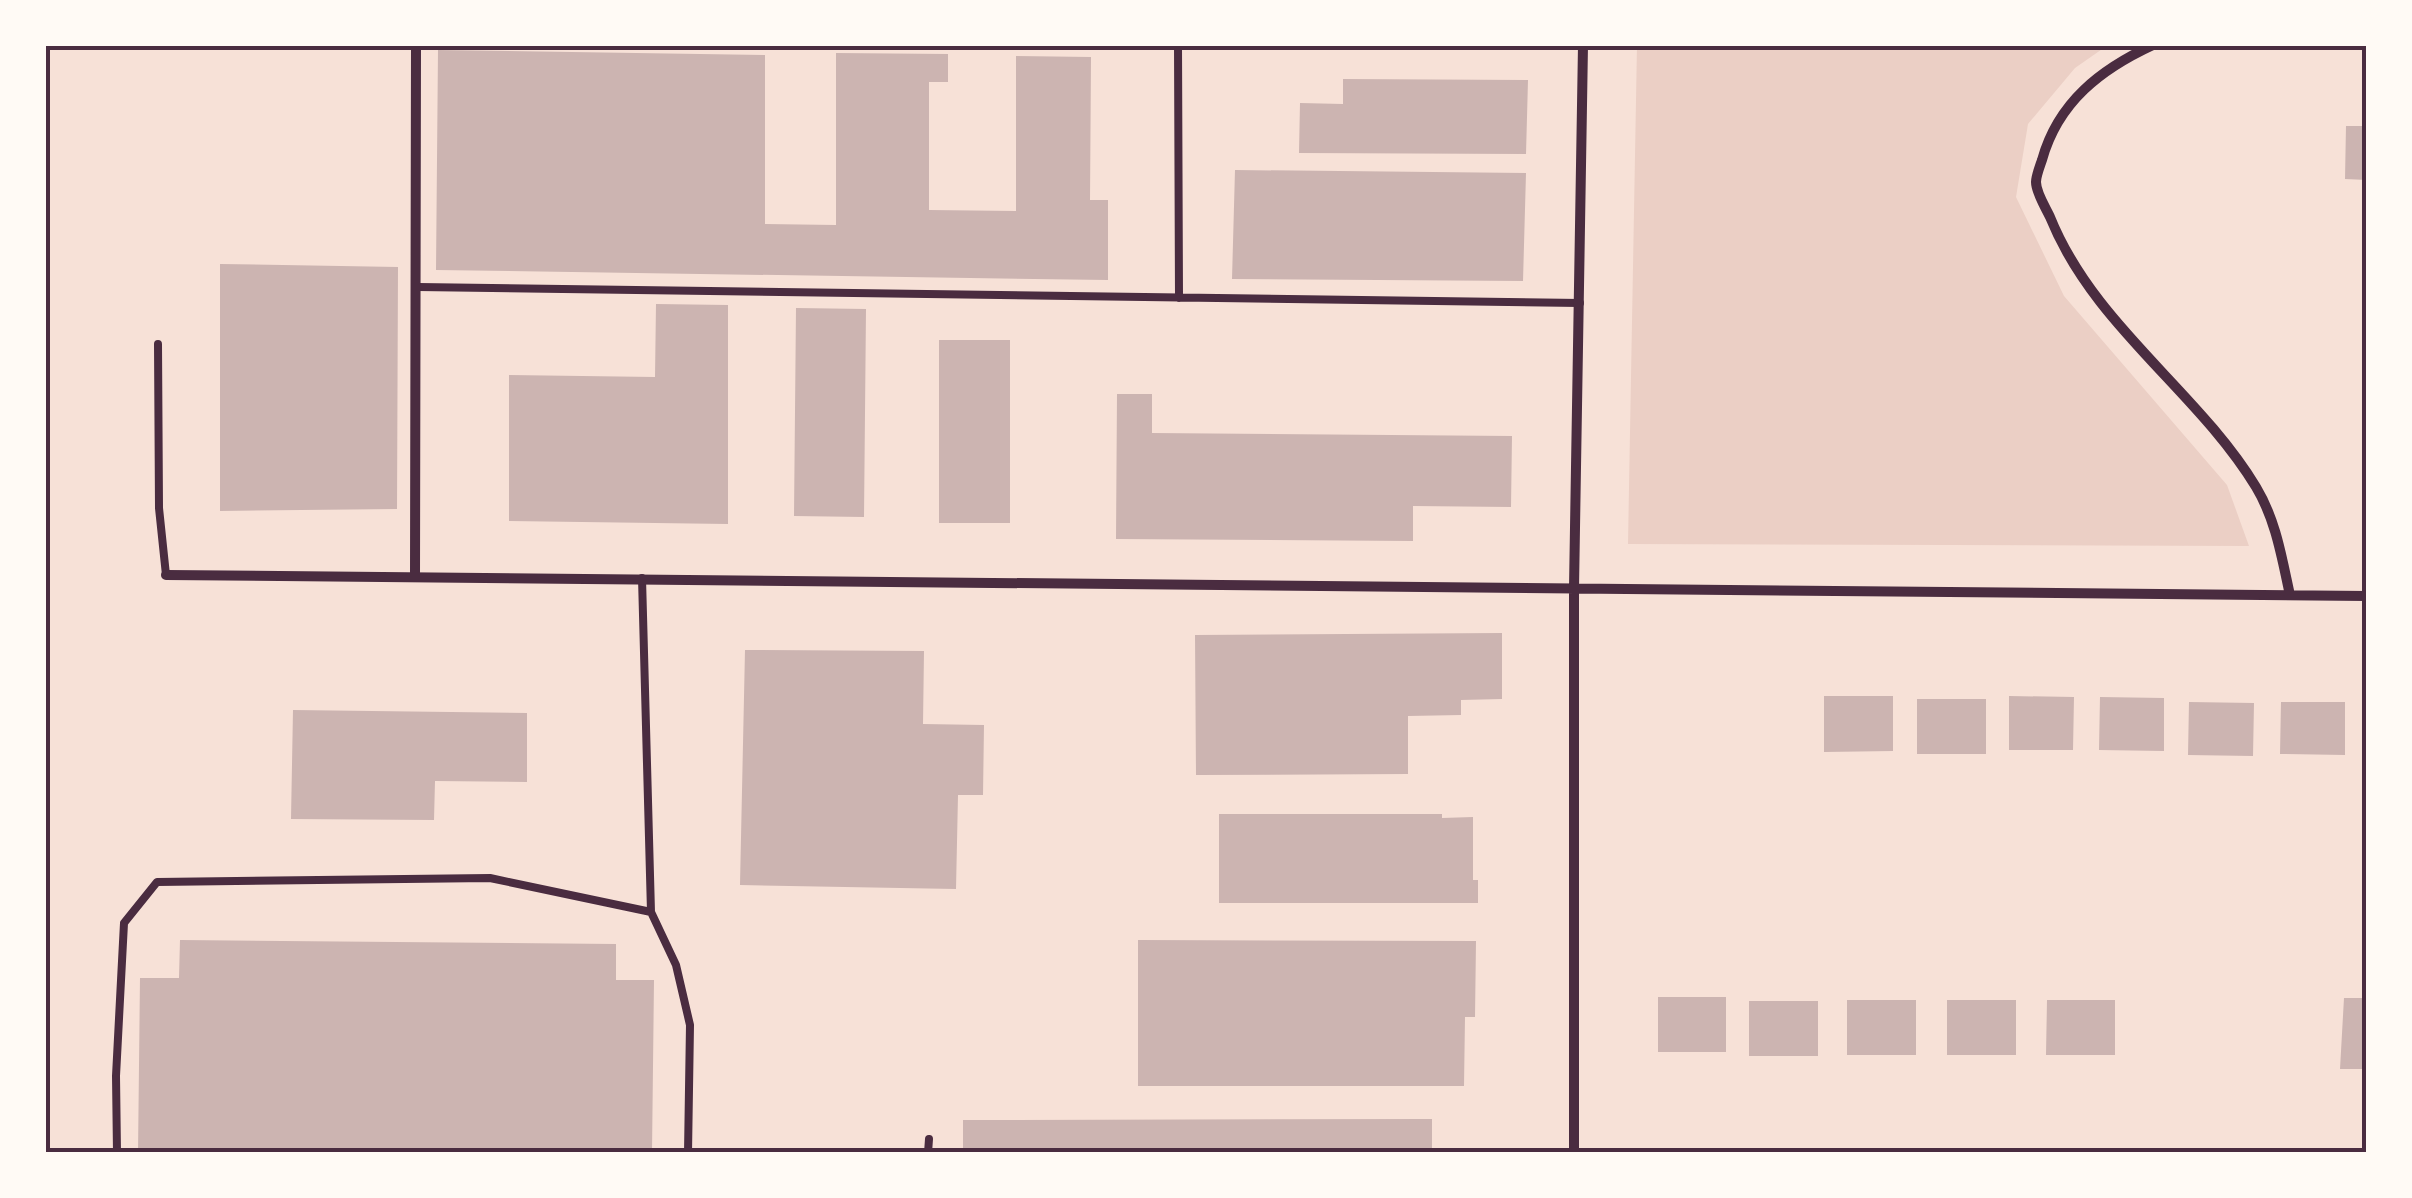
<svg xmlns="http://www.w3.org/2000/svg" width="2412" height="1198" font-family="Poppins,sans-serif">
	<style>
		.green { fill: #ebcfc5 }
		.building { fill: #ccb4b1 }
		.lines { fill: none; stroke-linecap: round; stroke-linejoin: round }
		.service { stroke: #4a2c40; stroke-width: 8 }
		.minor { stroke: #4a2c40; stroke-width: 10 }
		.neatline { fill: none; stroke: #4a2c40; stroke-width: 4 }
	</style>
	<rect width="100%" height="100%" fill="#f7e1d7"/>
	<path class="green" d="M1637,45H2108L2075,68L2028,124L2016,197L2064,296L2227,485L2249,546L1628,544Z"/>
	<path class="building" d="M438,50L765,55V224L836,225V53L948,54V82H929V210L1016,211V56L1091,57L1090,200H1108V280L436,270Z
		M1343,79L1528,80L1526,154L1299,153L1300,103L1343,104Z
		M2346,126H2367V180L2345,179Z
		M1235,170L1526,173L1523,281L1232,279Z
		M220,264L398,267L397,509L220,511Z
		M656,304L728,305V524L509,521V375L655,377Z
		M796,308L866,309L864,517L794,516Z
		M939,340H1010V523H939Z
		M1117,394H1152V433L1512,436L1511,507L1413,506V541L1116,539Z
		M1502,633V699L1461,700V715L1408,716V774L1196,775L1195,635Z
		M745,650L924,651L923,724L984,725L983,795H958L956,889L740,885Z
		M1824,696H1893V751L1824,752Z
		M2009,696L2074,697L2073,750H2009Z
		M2100,697L2164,698V751L2099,750Z
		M1917,699H1986V754H1917Z
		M2189,702L2254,703L2253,756L2188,755Z
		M2281,702H2345V755L2280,754Z
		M293,710L527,713V782L435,781L434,820L291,819Z
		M1219,814H1442V818L1473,817V880H1478V903H1219Z
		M180,940L616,944V980H654L652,1153H138L140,978H179Z
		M1138,940L1476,941L1475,1017H1465L1464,1086H1138Z
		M1658,997H1726V1052H1658Z
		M2344,998H2367V1069H2340Z
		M1847,1000H1916V1055H1847Z
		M1947,1000H2016V1055H1947Z
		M2047,1000H2115V1055H2046Z
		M1749,1001H1818V1056H1749Z
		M1432,1119V1153H963V1120Z"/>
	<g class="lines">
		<path class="service" d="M1178,45L1179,298
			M418,287L1580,303
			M158,344L159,508L166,575
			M642,578L651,912L676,965L690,1025L688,1153
			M117,1153L116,1076L124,923L157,882L490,878L651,912
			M928,1153L929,1139"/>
		<path class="minor" d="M2153,45C2101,69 2058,102 2042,160C2040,166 2036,176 2036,182C2036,193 2046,208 2050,217C2094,326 2197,390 2256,487C2276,520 2282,559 2290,595
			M166,575L2367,596
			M415,576L416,45
			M1574,1153V588L1583,45"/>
	</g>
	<rect width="2412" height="1198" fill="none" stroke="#fffaf5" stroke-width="95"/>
	<rect x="48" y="48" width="2316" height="1102" class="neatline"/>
</svg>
